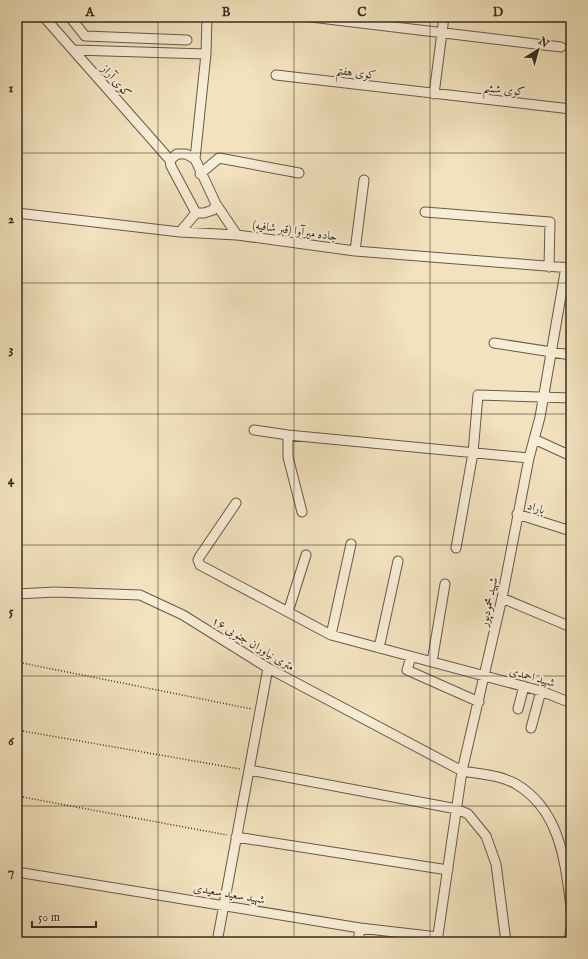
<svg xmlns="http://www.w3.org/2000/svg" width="588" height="959" font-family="'IM FELL English',Amiri,serif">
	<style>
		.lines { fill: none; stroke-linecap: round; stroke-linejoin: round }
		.minor-casing { stroke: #675a48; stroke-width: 11 }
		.path { stroke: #392d20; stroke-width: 1.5; stroke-dasharray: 1 2; stroke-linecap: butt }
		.minor { stroke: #f7ecd5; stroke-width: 9 }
		.grid { fill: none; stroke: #392d20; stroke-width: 1; stroke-opacity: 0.55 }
		.labels { text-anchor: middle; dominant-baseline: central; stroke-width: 4; stroke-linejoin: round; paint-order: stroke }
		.street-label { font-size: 12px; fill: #392d20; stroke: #f7ecd5 }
		.neatline { fill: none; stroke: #392d20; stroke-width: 1.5 }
		.grid-label { font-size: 13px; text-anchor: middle; font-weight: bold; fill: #392d20 }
	</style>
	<rect width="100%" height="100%" fill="#f2e2be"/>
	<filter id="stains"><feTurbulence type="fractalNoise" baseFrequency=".005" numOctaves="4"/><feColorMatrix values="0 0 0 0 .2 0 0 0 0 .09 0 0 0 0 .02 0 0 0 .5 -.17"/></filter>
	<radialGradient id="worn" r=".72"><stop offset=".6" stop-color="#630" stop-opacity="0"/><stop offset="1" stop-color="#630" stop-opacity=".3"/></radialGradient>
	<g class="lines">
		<defs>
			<path id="minor" d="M44,17L170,160
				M70,17L85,36L187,40
				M311,17L561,47
				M74,50L206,54
				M276,75L571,109
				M434,94L444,17
				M177,154H186L195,159L216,204L213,210L204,213H196L171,166L170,160Z
				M195,159L206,54L207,17
				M200,174L219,158L299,173
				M216,204L237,235
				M425,212L550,222L549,267
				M17,213L180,232L237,235L355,251L571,268
				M180,232L196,213
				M355,251L364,180
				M494,343L571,355
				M254,430L288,435L529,458
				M288,435V457L302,512
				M534,439L571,456
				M236,503L200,556L198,560L200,565L331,635L541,691L571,703
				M517,514L571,531
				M456,548L473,453L478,395L571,398
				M17,594L55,592L140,595L183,615L268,668L462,771C480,774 500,775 516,784C560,810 565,861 571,907
				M502,598L571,627
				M288,612L306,555
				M331,635L351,544
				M379,648L398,561
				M411,657L407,670L479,702
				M432,662L445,584
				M518,709L524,686
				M531,728L541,691
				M249,770L457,809L468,814L486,836L496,864L506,942
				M236,837L448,870
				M17,872L360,928L438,937
				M217,942L268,668
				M358,942L360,928
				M437,942L462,771L502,598L529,458L540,417L566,267
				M569,942L571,928"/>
		</defs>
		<use href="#minor" class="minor-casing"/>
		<path class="path" d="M568,258L571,244
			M17,662L252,709
			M17,730L240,769
			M17,796L227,835
			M17,938L37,942"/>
		<use href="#minor" class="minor"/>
	</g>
	<path class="grid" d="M158,17V942M294,17V942M430,17V942M17,153H571M17,283H571M17,414H571M17,545H571M17,676H571M17,806H571"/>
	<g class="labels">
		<g class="street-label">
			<text transform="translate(356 73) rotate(7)">کوی هفتم</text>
			<text transform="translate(116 81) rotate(49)">کوی آراز</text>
			<text transform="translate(504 90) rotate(6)">کوی ششم</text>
			<text transform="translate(295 231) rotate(8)">جاده میرآوا (قبر شافیه)</text>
			<text transform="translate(536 508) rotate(17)">باراد</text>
			<text transform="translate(489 602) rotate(-78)">شهید محمودپور</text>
			<text transform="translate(253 644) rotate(31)">۱۶ متری نیاوران جنوبی</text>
			<text transform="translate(532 677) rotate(16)">شهید احمدی</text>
			<text transform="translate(229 894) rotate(10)">شهید سعید سعیدی</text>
		</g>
	</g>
	<rect width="588" height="959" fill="none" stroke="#f2e2be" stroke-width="44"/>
	<g transform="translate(538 50) rotate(37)" stroke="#f7ecd5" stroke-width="3" paint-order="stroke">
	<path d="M0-3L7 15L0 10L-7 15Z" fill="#392d20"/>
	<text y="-6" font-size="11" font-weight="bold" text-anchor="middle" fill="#392d20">N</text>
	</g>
	<path d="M32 921v6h64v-6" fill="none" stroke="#392d20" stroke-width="2"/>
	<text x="38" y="921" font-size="12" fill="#392d20" stroke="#f7ecd5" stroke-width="3" paint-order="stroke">50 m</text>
	<rect x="22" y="22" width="544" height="915" class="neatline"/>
	<g class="grid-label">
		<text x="90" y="16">A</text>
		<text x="226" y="16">B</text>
		<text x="362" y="16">C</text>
		<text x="498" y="16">D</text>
		<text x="11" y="92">1</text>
		<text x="11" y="223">2</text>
		<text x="11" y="353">3</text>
		<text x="11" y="484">4</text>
		<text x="11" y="615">5</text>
		<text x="11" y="745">6</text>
		<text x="11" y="876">7</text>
	</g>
	<rect width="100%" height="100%" filter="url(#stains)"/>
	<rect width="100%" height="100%" fill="url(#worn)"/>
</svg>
